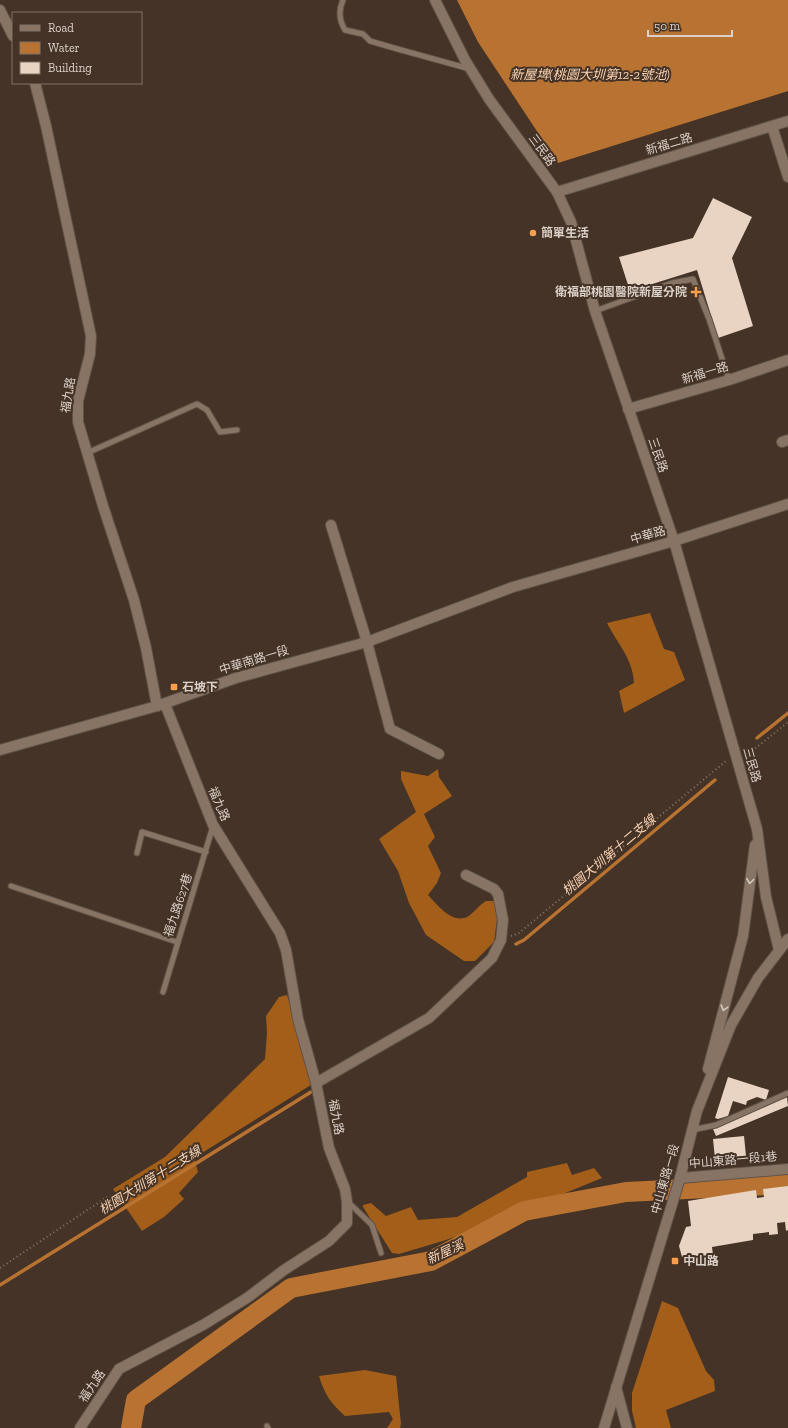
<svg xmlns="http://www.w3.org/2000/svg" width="788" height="1428" font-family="'Zilla Slab','Noto Sans TC',serif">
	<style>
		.forest { fill: #a35e19 }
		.water { fill: #b87231 }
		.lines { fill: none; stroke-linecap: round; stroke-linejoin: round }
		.stream { stroke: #b87231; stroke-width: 3.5 }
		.river { stroke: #b87231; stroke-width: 20 }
		.building { fill: #e9d3c2 }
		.lane-casing { stroke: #5f5246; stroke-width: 7 }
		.street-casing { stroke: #5f5246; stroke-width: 12 }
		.secondary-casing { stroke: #5f5246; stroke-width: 12 }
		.path { stroke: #86786d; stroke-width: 2; stroke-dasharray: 1 3; stroke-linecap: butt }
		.lane { stroke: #887465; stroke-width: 5 }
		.street { stroke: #887465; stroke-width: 10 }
		.secondary { stroke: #887465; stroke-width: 10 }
		.oneway { stroke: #d4c8bf }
		.poi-dot { fill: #fa9f4e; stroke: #443326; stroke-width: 1.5 }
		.labels { text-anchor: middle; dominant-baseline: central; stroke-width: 4; stroke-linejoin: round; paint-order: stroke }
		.street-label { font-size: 12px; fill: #dcd1c9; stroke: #443326 }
		.poi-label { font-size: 12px; font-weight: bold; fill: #dcd1c9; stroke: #443326; text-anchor: start }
		.water-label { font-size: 13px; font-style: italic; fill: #f9d2b3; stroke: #443326 }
	</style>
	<rect width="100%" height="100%" fill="#443326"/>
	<path class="forest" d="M650,613L664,649L674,652L685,680L624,713L619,691L634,683C633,659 617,643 607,623Z
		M438,769L439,777L452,796L424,814L435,837L428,846L441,873L437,883L428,895C437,904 451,924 467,917C472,915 480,904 486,901H494L498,912L494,942L475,961H464L426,935L409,903L398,871L379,839L416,812L401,779V771L428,776Z
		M287,995L314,1083L194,1158L198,1172L179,1193L184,1199L164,1217L142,1231L113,1189L165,1157L265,1059L267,1033L266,1016L279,997Z
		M567,1163L572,1175L594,1168L602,1178L490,1224L446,1240L399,1254L392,1253L363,1207V1205L371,1203L386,1216L411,1207L418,1220L457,1217L527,1177V1172Z
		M662,1301L678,1308L706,1371L714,1380L715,1391L666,1410L671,1428H636L632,1411V1393Z
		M365,1370L396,1376L401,1424L400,1428H387L393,1419L389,1412L345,1416C331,1404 324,1393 319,1376Z"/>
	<path class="water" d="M457,0H788V91L558,163L478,42Z"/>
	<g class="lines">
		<path class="stream" d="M757,738L788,713
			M516,944L524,940L715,780
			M0,1285L311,1092"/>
		<path class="river" d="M131,1428L136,1400L291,1288L431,1261L524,1211L626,1192L770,1185L788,1179"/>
	</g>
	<path class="building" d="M713,198L752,217L732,258L753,326L718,338L697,270L630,291L619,257L693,238Z
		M728,1077L769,1090L766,1100L757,1097L747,1101L746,1105L733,1101L728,1116L718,1119L715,1118Z
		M787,1097L788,1106L716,1136L713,1129Z
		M744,1136L746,1156L715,1159L713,1139Z
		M788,1186V1230L786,1231L785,1222L777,1223L778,1234L769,1235V1232L753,1234V1240L712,1247L713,1255L690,1258L682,1257L679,1246L686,1227L691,1226L688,1201L756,1190L757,1198L764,1197L763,1189Z"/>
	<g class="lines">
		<defs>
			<path id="lane" d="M343,0C338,11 339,20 345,30L363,34L370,41L394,48L470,69
				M595,311L672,283L693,279L709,319L729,380
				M87,453L197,404L207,410L220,432L237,430
				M137,853L142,832L206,852
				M11,886L177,942
				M163,992L213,826
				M692,1130L716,1125L788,1093
				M348,1202L372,1225L381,1253
				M267,1426L268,1428"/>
			<path id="street" d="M0,10L13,36
				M35,83L46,126L91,336L90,354L78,401V422L103,506L134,600L146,648L157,706
				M772,126L788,177
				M557,192L788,121
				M628,409L729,380L788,360
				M782,442L788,440
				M331,525L367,642L390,729L439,754
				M316,1083L429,1018L492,958L501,940L503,920L498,894L494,889L466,875
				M680,1178L788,1169
				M616,1387L627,1428
				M80,1428L119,1369L203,1325L247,1298L284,1270L329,1241L347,1223V1202L345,1189L329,1148L316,1083L298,1019L286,950L280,933L213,825L165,704"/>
			<path id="secondary" d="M435,0L465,60L489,99L557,192L571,222L595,311L674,541L757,829L766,897L779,950
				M0,750L157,706L236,678L367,642L513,587L674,541L788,504
				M708,1069L743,936L755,845
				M604,1428L680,1178L697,1111L731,1025L758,978L788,939"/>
		</defs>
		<use href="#lane" class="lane-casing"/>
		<use href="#street" class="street-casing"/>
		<use href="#secondary" class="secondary-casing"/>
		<path class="path" d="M746,756L788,722
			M511,936L519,933L726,761
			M0,1268L110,1195"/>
		<use href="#lane" class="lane"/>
		<use href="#street" class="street"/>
		<use href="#secondary" class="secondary"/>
	</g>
	<defs><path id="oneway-chevron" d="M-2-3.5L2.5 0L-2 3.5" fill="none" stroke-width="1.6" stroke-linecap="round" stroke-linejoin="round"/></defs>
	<g class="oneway">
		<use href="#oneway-chevron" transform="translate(750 881) rotate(97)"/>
		<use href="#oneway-chevron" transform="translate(724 1008) rotate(106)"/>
	</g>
	<g class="poi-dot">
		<circle cx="533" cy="233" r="4"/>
		<path d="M694 286h4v4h4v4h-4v4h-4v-4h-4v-4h4z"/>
		<rect x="170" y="683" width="8" height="8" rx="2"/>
		<rect x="671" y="1257" width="8" height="8" rx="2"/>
	</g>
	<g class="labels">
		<g class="street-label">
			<text transform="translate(669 144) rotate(-17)">新福二路</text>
			<text transform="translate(542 150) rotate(54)">三民路</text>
			<text transform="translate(705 373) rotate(-17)">新福一路</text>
			<text transform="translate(68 395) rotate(-81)">福九路</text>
			<text transform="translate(658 455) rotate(71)">三民路</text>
			<text transform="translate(648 535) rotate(-16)">中華路</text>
			<text transform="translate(254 660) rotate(-17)">中華南路一段</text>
			<text transform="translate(752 765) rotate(74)">三民路</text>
			<text transform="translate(219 804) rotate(67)">福九路</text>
			<text transform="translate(178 905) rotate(-72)">福九路627巷</text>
			<text transform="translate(336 1117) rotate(79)">福九路</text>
			<text transform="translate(733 1160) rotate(-5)">中山東路一段1巷</text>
			<text transform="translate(665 1179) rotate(-74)">中山東路一段</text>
			<text transform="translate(92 1386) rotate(-56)">福九路</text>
		</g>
		<g class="poi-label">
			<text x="541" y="233">簡單生活</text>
			<text x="687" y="292" text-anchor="end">衛福部桃園醫院新屋分院</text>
			<text x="182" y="687">石坡下</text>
			<text x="683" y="1261">中山路</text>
		</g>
		<g class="water-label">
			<text x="590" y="74">新屋埤(桃園大圳第12-2號池)</text>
			<text transform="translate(609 855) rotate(-40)">桃園大圳第十二支線</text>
			<text transform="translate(150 1180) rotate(-32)">桃園大圳第十二支線</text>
			<text transform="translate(445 1252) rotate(-25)">新屋溪</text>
		</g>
	</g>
	<rect x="12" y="12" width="130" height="72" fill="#443326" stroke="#817267"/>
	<rect x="20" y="25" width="20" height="6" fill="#887465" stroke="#817267"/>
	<text x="48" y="32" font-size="12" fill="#dcd1c9">Road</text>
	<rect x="20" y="42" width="20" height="12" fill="#b87231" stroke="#817267"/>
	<text x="48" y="52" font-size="12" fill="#dcd1c9">Water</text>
	<rect x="20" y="62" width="20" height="12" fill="#e9d3c2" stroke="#817267"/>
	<text x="48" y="72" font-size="12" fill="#dcd1c9">Building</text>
	<path d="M648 30v6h84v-6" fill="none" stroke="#dcd1c9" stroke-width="2"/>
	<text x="654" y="30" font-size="12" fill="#dcd1c9" stroke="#443326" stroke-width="3" paint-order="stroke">50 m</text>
</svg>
